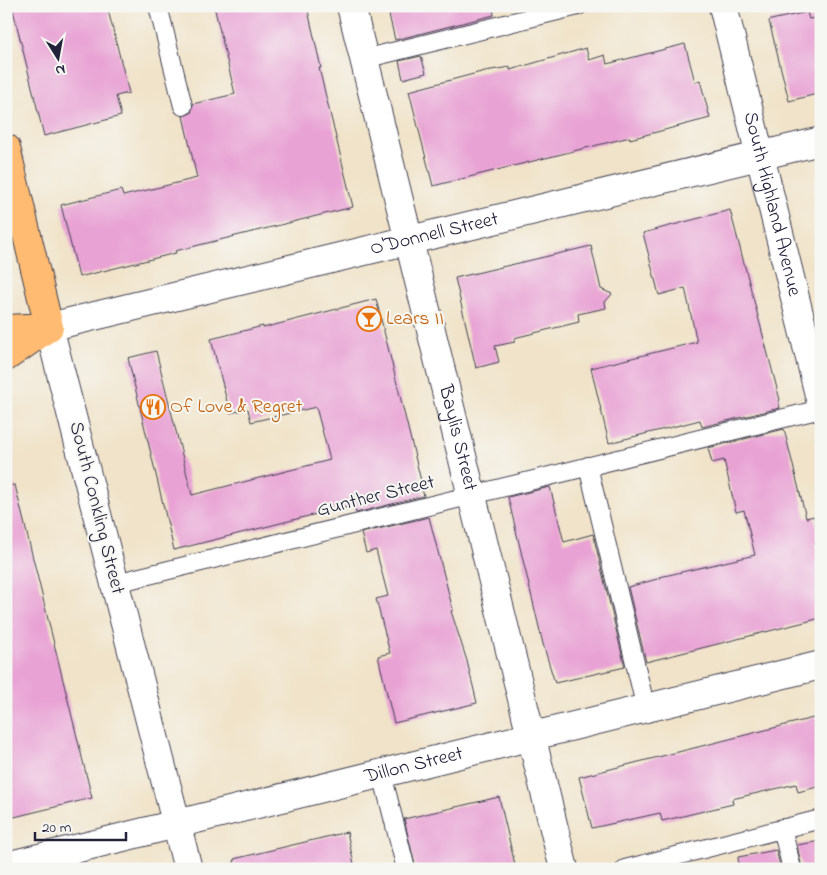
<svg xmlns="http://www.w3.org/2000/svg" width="827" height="875" font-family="'Indie Flower',sans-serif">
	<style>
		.building { fill: #e8a3d4 }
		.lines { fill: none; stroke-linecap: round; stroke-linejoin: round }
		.service-casing { stroke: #413f50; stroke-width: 20 }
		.minor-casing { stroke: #413f50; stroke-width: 30 }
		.tertiary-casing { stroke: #413f50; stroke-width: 30 }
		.primary-casing { stroke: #413f50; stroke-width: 30 }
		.service { stroke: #fff; stroke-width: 18 }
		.minor { stroke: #fff; stroke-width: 28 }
		.tertiary { stroke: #fff; stroke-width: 28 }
		.primary { stroke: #febb71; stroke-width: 28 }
		.labels { text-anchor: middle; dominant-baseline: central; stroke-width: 4; stroke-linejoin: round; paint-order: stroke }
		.street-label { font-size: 20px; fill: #22223b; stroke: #f6f6f2 }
		.food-label { font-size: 20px; fill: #c56008; stroke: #f6f6f2; text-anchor: start }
	</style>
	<rect width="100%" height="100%" fill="#f6f6f2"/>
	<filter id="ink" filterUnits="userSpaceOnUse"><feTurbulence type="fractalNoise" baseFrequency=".02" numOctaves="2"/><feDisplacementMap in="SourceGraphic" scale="10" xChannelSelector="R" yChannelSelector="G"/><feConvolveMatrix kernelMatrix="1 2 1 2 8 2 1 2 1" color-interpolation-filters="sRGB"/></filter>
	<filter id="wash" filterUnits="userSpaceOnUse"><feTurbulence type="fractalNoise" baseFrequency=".0096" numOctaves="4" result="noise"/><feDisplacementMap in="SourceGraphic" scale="20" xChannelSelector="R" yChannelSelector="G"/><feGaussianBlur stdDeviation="1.12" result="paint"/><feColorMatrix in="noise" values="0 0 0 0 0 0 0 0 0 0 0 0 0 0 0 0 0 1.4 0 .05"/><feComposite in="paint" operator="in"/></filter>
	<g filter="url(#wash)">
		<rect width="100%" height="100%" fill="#f0e3c9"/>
		<g id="blocks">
			<path class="building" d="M12,6H107L129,93L116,96L121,116L44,136Z
				M214,6H307L321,68H319L353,207L175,251L176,253L79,277L61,205L121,190L123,196L197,178L183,116L191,113L193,104L235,94Z
				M387,6H493L494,15L395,40Z
				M807,12L809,19L821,17V93L789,101L769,21L771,20Z
				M685,44L695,82L700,80L710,118L630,139V137L433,186L409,91L485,71L510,67V70L586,48L589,60L605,55L607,64Z
				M421,56L426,73L403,79L399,61Z
				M730,210L780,400L778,401L780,408L702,427L700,420L609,443L591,368L697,342L685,288L659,295L643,233Z
				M591,246L601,289L612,294L605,302L606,308L578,314L579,322L514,338L515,342L495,346L499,362L476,368L455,278Z
				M376,299L423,489H422L424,496L356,513L354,506L344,508V507L174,550L128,358L156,351L192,495L330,460L316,407L251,422L248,409L230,413L211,339L263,326V328Z
				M784,429L806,518L814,516L820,542L815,543L821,565V618L646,662L628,587L661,578L660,577L755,555L744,510L736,512L724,460L712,463L708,448Z
				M15,485L92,798L6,819V486Z
				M550,487L564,542L593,534L625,667L555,683L543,644L508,497Z
				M429,517L453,610L451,611L467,661L477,703L394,723L378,656L390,653L376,599L388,596L376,550L366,553L361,533Z
				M821,716V786L798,792L796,784L732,799L733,804L662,821L660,813L592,828L579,777Z
				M499,797L516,869H416L404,819Z
				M347,832L355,869H235L234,859Z
				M821,841V869H802L797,845Z
				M776,850L781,869H739L738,857Z"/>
		</g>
	</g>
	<g filter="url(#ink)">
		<use href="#blocks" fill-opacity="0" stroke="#413f50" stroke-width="1"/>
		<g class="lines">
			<defs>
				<path id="service" d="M158,6L183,106
					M364,59L578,6
					M588,466L646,709
					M116,583L821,409
					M382,774L406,869
					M782,828L792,869
					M625,869L821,819"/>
				<g id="minor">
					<path id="s1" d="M351,6L564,869"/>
					<path id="s2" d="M6,866L821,665"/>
				</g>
				<g id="tertiary">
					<path id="s3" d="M723,6L821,403"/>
					<path id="s4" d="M188,869L49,327L821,141"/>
				</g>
				<path id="primary" d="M6,148L49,327
					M6,329L49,327
					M6,357L49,327"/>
			</defs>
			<use href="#service" class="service-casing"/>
			<use href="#minor" class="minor-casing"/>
			<use href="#tertiary" class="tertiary-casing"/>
			<use href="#primary" class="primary-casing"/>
			<use href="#service" class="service"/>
			<use href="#minor" class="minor"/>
			<use href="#tertiary" class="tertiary"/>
			<use href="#primary" class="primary"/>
		</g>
	</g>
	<defs>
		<symbol id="bar-ring" viewBox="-11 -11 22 22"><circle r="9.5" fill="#f6f6f2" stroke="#e8710a" stroke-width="1.5"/><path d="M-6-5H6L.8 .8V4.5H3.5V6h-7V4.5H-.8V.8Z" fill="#e8710a"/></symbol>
		<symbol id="restaurant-ring" viewBox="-11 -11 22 22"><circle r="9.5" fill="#f6f6f2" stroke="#e8710a" stroke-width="1.5"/><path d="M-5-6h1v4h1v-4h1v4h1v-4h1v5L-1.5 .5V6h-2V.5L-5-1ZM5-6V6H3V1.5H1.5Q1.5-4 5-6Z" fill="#e8710a"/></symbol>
	</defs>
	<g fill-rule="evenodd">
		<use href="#bar-ring" x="355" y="305" width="28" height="28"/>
		<use href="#restaurant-ring" x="139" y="393" width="28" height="28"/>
	</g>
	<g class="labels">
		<g class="street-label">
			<text stroke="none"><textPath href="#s3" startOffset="204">South Highland Avenue</textPath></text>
			<text stroke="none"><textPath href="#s4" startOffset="956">O'Donnell Street</textPath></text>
			<text stroke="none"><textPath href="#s1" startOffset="445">Baylis Street</textPath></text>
			<text transform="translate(376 497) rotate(-14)">Gunther Street</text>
			<text transform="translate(96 508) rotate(76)">South Conkling Street</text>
			<text stroke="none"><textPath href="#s2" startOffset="420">Dillon Street</textPath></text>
		</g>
		<g class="food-label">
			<text x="386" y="319">Lears II</text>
			<text x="170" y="407">Of Love &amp; Regret</text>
		</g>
	</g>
	<rect width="827" height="875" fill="none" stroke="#f6f6f2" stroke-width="25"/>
	<g transform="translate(58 58) rotate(169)" stroke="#f6f6f2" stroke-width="4" paint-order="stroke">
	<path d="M0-4L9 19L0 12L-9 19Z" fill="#22223b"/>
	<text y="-8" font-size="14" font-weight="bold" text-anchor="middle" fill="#22223b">N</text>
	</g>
	<path d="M35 832v8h91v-8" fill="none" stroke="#22223b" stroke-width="2.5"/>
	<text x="42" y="832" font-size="15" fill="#22223b" stroke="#f6f6f2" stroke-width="4" paint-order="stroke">20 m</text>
</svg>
